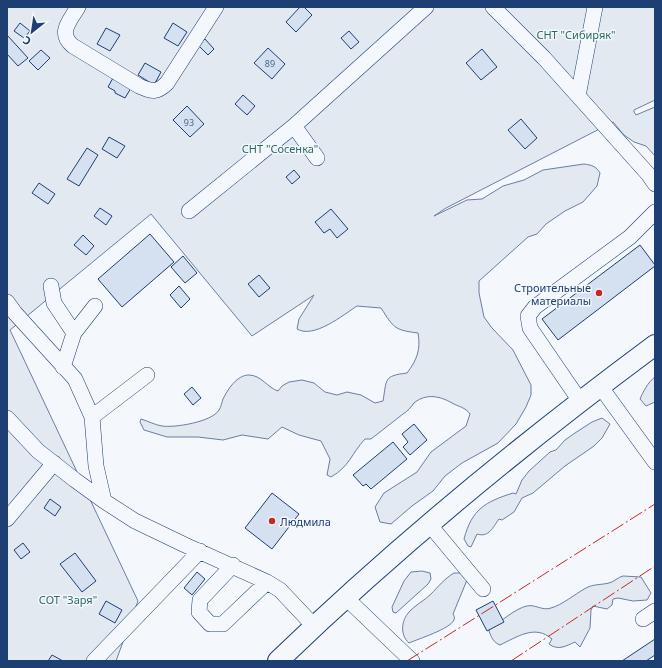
<svg xmlns="http://www.w3.org/2000/svg" width="662" height="668" font-family="'Noto Sans',sans-serif">
	<style>
		.green { fill: #e3e9f0; stroke: #687fa3 }
		.building { fill: #d5e0f0; stroke: #1d3f73 }
		.lines { fill: none; stroke-linecap: round; stroke-linejoin: round }
		.minor-casing { stroke: #1d3f73; stroke-width: 16 }
		.major-casing { stroke: #1d3f73; stroke-width: 22 }
		.minor { stroke: #f4f7fb; stroke-width: 15 }
		.major { stroke: #f4f7fb; stroke-width: 20 }
		.power { stroke: #c62828; stroke-width: 1; stroke-dasharray: 14 3 2 3; stroke-linecap: butt }
		.poi-dot { fill: #c62828; stroke: #f4f7fb; stroke-width: 1.5 }
		.labels { text-anchor: middle; dominant-baseline: central; stroke-width: 3; stroke-linejoin: round; paint-order: stroke }
		.number-label { font-size: 9px; fill: #4b6792 }
		.park-label { font-size: 11px; fill: #2c6c60; stroke: #f4f7fb }
		.poi-label { font-size: 11px; fill: #1d3f73; stroke: #f4f7fb; text-anchor: end }
	</style>
	<rect width="100%" height="100%" fill="#f4f7fb"/>
	<path class="green" d="M7,7H655V100L634,110V112L636,115L655,107V156L646,146L634,142L624,135L613,122L446,208L434,216L467,200L482,199L503,186L524,180L543,170L584,164C591,165 596,166 600,173L597,186L583,202L565,211L546,224L537,234L528,237L479,281V293L484,317L492,328L513,350L531,385V395L526,407L516,424L498,443L462,463L445,476L433,491L412,506L391,524L380,522L375,507L384,493L417,472L431,452L466,426L470,414C465,407 459,407 452,403C440,396 426,393 414,403C411,407 408,411 403,414C392,422 382,431 371,439H365C351,454 350,466 331,477L327,475L330,459L321,441L299,435L282,427L268,439L242,435L223,440L198,437H167L144,430L140,422L141,419C148,421 155,425 162,426C174,428 212,422 219,410C221,407 222,402 223,399C228,389 237,375 249,375C261,375 268,388 278,391L282,386L289,382L302,380L314,383L325,392L337,395L347,392L361,395L375,403L383,401C387,379 383,376 407,373C417,360 421,349 418,333C394,330 394,328 381,308L357,306C343,315 314,339 297,329L299,319L314,295L252,336L151,214L10,330L138,601L116,661H7Z
		M655,377V402L646,406L640,399C643,392 648,382 655,377Z
		M602,418L610,424L602,438L594,446L565,466L533,493L522,498L514,512L502,520L499,519C493,527 489,538 477,534L471,547L468,546L464,539C472,509 485,502 513,493L516,494L522,480L529,471L550,452L556,450L565,440L575,433L592,422Z
		M422,571L430,573L431,579L428,584L396,613L393,612L392,607L404,581L411,572Z
		M454,573H461L467,580L453,614C454,616 455,617 454,620C450,629 418,639 409,643C400,635 401,621 409,612C415,605 424,601 431,594C438,587 444,579 454,573Z
		M623,576L641,577L651,593L647,600L633,601L618,598L613,599L612,605L607,609L593,606L591,610L590,628L580,647L575,642C566,646 558,651 549,644L552,639C535,624 517,637 500,645C494,643 491,637 489,631L490,629C500,622 516,608 527,606C535,604 542,611 551,608C562,605 575,594 586,588C593,584 601,585 609,583C614,582 618,577 623,576Z"/>
	<path class="building" d="M300,7H304L312,15L296,32L286,22Z
		M20,23L30,31L24,38L14,31Z
		M173,23L187,32L178,46L164,38Z
		M106,28L120,35L110,51L97,44Z
		M349,31L359,42L351,49L341,38Z
		M7,35L28,58L18,66L7,54Z
		M205,39L214,49L208,55L198,45Z
		M268,48L285,64L272,79L254,63Z
		M482,49L497,67L481,80L466,63Z
		M41,50L50,58L38,70L29,61Z
		M145,63L161,72L154,85L138,75Z
		M113,78L131,88L125,98L115,93V91L108,87Z
		M243,95L255,106L247,115L235,104Z
		M187,106L204,124L190,137L173,120Z
		M521,119L537,138L525,149L508,130Z
		M109,137L125,146L117,158L102,149Z
		M87,148L98,155L79,186L67,179Z
		M294,170L300,177L292,184L286,177Z
		M39,183L55,194L48,204L32,193Z
		M100,208L112,216L106,225L94,216Z
		M331,209L348,229L337,238L330,229L324,233L315,222Z
		M150,234L174,262L122,307L98,279Z
		M83,235L94,246L86,255L74,245Z
		M640,245L655,265V266L558,340L542,319Z
		M183,256L197,273L185,283L171,267Z
		M259,275L270,288L259,297L248,284Z
		M179,286L190,299L181,308L170,295Z
		M192,387L201,398L193,405L184,394Z
		M414,424L427,440L410,455L403,447L408,442L402,434Z
		M393,442L407,459L371,489L366,484L363,486L353,475Z
		M272,493L299,514L272,549L245,528Z
		M50,499L61,507L55,516L44,508Z
		M23,543L30,552L21,559L14,550Z
		M75,553L96,581L82,592L60,564Z
		M197,572L205,579L192,595L184,588Z
		M106,601L122,610L115,623L99,614Z
		M493,601L504,622L487,631L476,610Z
		M655,639V655L646,661H622Z
		M52,655L63,661H48Z"/>
	<g class="lines">
		<defs>
			<path id="minor" d="M78,7C70,21 57,33 73,46L139,86C152,92 157,93 167,83L216,7
				M493,7L544,58L648,174L655,184
				M578,96L595,7
				M317,158L294,126L426,7
				M189,211L294,126
				M51,286L54,303L74,333
				M7,302L15,313L75,379L92,417L96,466L104,501
				M63,367L74,333L95,306
				M600,386L655,462
				M580,401L530,328L528,316L535,307L630,237L655,212
				M92,417L147,375
				M7,418L38,451L75,480L104,501L135,521L185,545L267,582L280,590L314,626
				M7,519L54,463
				M429,524L483,589
				M233,565L200,600L199,612L210,624H223L267,582
				M345,597L412,661
				M643,619L655,611
				M94,661L200,551"/>
			<path id="major" d="M278,661C396,547 523,443 655,345"/>
		</defs>
		<use href="#minor" class="minor-casing"/>
		<use href="#major" class="major-casing"/>
		<use href="#minor" class="minor"/>
		<use href="#major" class="major"/>
		<path class="power" d="M407,661L655,504
			M511,661L655,566"/>
	</g>
	<g class="poi-dot">
		<circle cx="599" cy="293" r="4"/>
		<circle cx="272" cy="521" r="4"/>
	</g>
	<g class="labels">
		<g class="number-label">
			<text x="270" y="63">89</text>
			<text x="189" y="122">93</text>
		</g>
		<g class="park-label">
			<text x="576" y="34">СНТ "Сибиряк"</text>
			<text x="280" y="148">СНТ "Сосенка"</text>
			<text x="68" y="599">СОТ "Заря"</text>
		</g>
		<g class="poi-label">
			<text x="591" y="287">Строительные<tspan x="591" dy="13">материалы</tspan></text>
			<text x="280" y="521" text-anchor="start">Людмила</text>
		</g>
	</g>
	<rect width="662" height="668" fill="none" stroke="#1d3f73" stroke-width="16"/>
	<g transform="translate(32 32) rotate(210)" stroke="#f4f7fb" stroke-width="3" paint-order="stroke">
	<path d="M0-3L7 15L0 10L-7 15Z" fill="#1d3f73"/>
	<text y="-6" font-size="11" font-weight="bold" text-anchor="middle" fill="#1d3f73">С</text>
	</g>
</svg>
